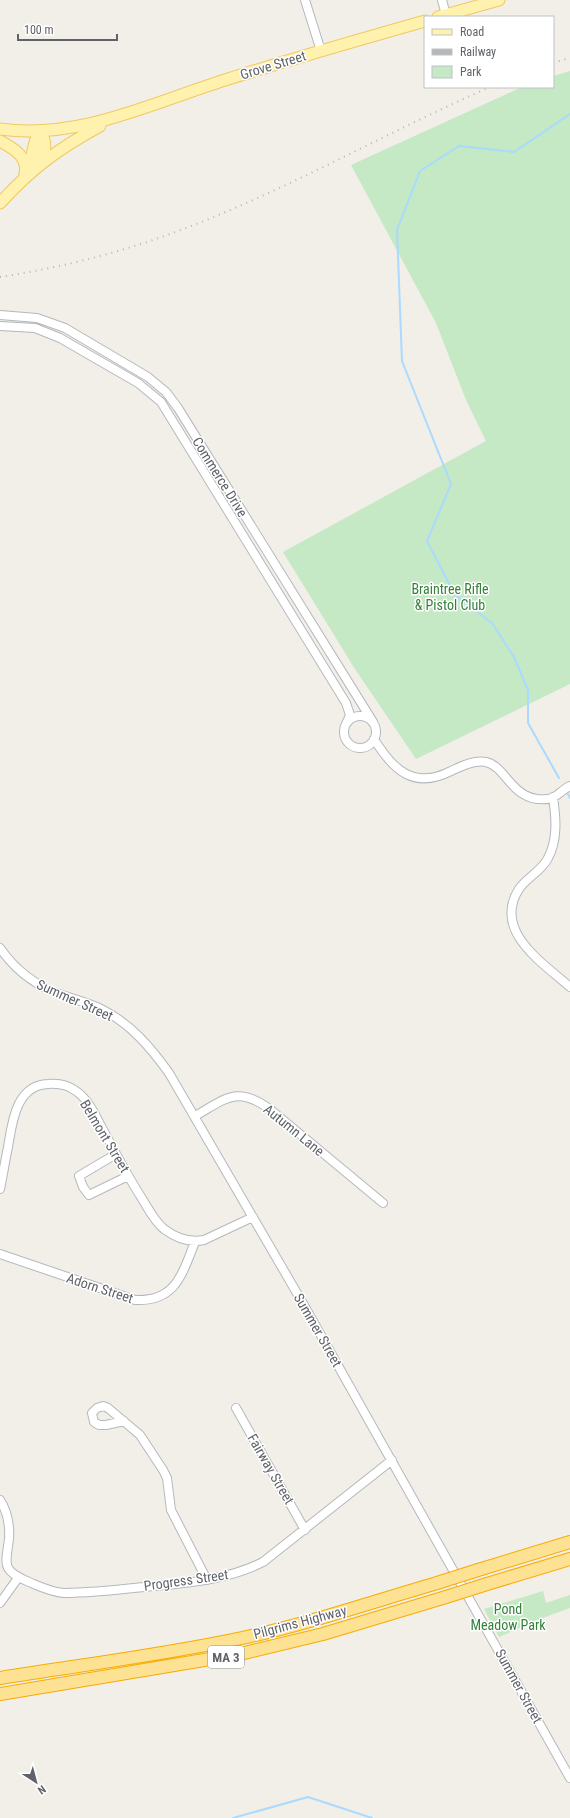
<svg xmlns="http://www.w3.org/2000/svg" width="570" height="1818" font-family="'Roboto Condensed',sans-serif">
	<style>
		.green { fill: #c5e8c5 }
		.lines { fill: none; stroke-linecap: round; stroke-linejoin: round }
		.stream { stroke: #aadaff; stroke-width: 2 }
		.minor-casing { stroke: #b5b8bc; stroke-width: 10 }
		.major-casing { stroke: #f2c960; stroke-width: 13 }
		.highway-casing { stroke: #f9ab00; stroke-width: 14 }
		.minor { stroke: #fff; stroke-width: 8 }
		.major { stroke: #fff2af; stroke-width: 11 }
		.highway { stroke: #fde293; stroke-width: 12 }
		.rail { stroke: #b6b7b8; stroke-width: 2; stroke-dasharray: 1 5; stroke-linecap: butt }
		.highway-bridge-casing { stroke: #f9ab00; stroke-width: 14; stroke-linecap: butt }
		.highway-bridge { stroke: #fde293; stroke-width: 12 }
		.labels { text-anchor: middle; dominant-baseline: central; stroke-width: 3; stroke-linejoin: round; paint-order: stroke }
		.shield { fill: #fff; stroke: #8f9295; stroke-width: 1 }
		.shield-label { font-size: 13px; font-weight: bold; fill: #5f6368 }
		.street-label { font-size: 14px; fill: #5f6368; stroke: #fff }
		.park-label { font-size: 14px; fill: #348238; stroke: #fff }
	</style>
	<rect width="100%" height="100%" fill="#f1efe8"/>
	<path class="green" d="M570,71V684L416,759L355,669L283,552L486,441L466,400L436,323L351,165L522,87H553V76Z
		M543,1591L546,1603L570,1595V1608L545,1617L499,1637L484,1609Z"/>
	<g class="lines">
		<path class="stream" d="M559,778L528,723V690L514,657L492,623L455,595L427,541L451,484L402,361L397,230L420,171L459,146L514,152L570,114
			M568,794L570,798
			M233,1818L308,1797L372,1818"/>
		<defs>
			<path id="minor" d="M305,0L321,51
				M442,0L446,15
				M0,315L37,318L65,328L148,377L166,392L178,408L373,722
				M0,326L35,328L60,338L138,383L161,402L346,703L350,715L346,724
				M344 732a16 16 0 1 1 32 0a16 16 0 1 1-32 0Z
				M374,739C393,770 414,790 451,771C462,766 473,760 486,762C505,766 510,795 537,799C542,799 547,800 552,798C559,795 563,789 570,786
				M553,797C556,817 558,840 548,858C542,871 527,877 519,889C492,931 543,963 570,987
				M0,948C16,971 36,986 62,995C76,1000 90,1003 103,1010C131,1024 151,1048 169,1073L305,1307L570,1778
				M195,1116C227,1098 237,1085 271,1110L383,1203
				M116,1154L79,1176L83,1187L89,1195L128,1176
				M0,1189C3,1175 5,1161 8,1147C12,1123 16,1085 48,1084C58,1083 68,1085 76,1091C89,1100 95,1115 102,1128C115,1152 127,1175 141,1197C148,1208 154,1221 164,1229C176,1238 189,1243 204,1240L253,1217
				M0,1254L135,1300C176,1302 182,1274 195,1242
				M236,1408L305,1530
				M124,1421L106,1425H99L94,1422L92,1413L97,1408L103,1406L108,1408L140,1435L163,1470L167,1478L171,1510L207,1580
				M0,1500C7,1511 10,1525 9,1539C6,1564 0,1570 29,1582C41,1587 51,1592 64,1593C91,1593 117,1590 144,1587C185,1583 225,1581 263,1562L392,1460
				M0,1603L18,1578"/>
			<path id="major" d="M438,17L499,0
				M0,129C79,140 152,103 225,80C291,59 358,40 425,21
				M0,141C13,148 29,157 25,174
				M38,164C45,153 48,143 40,132
				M26,173C34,160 31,144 40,132
				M0,203C32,168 58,149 100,126"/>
			<path id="highway" d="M478,1570L570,1542
				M487,1584L570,1559
				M0,1678C81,1665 162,1655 242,1638C308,1624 372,1602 437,1583
				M0,1694L240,1654L323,1634L446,1597"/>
		</defs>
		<use href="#minor" class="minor-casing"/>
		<use href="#major" class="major-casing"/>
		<use href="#highway" class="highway-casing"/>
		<use href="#minor" class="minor"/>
		<use href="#major" class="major"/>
		<use href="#highway" class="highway"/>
		<path class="rail" d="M553,63L570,58
			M0,277C58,268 115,254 170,234C280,194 383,134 490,87"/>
		<defs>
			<path id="highway-bridge" d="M437,1583L478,1570
				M446,1597L487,1584"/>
		</defs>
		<use href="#highway-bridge" class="highway-bridge-casing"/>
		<use href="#highway-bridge" class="highway-bridge"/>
	</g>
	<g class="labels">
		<rect class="shield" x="208" y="1646" width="36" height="22" rx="3"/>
		<g class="shield-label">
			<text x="226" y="1657">MA 3</text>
		</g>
		<g class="street-label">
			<text transform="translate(273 65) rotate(-17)">Grove Street</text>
			<text transform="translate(220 477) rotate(58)">Commerce Drive</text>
			<text transform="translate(75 1000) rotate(24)">Summer Street</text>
			<text transform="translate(294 1130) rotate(39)">Autumn Lane</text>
			<text transform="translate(105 1136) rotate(59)">Belmont Street</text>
			<text transform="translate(100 1288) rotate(18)">Adorn Street</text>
			<text transform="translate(318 1330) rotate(60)">Summer Street</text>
			<text transform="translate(271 1469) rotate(60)">Fairway Street</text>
			<text transform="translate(186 1580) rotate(-8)">Progress Street</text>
			<text transform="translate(300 1622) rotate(-15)">Pilgrims Highway</text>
			<text transform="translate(519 1686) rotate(61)">Summer Street</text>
		</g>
		<g class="park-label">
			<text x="450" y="589">Braintree Rifle<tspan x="450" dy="16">&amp; Pistol Club</tspan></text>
			<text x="508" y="1609">Pond<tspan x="508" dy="16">Meadow Park</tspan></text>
		</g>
	</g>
	<rect x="424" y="16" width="130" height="72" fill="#ffffff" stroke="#bfc1c3"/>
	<rect x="432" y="29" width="20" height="6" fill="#fff2af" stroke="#bfc1c3"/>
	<text x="460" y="36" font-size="12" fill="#5f6368">Road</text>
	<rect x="432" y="49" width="20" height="6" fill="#b6b7b8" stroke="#bfc1c3"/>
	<text x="460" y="56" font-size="12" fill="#5f6368">Railway</text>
	<rect x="432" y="66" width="20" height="12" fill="#c5e8c5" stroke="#bfc1c3"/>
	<text x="460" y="76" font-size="12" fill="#5f6368">Park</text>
	<g transform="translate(36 1782) rotate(144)" stroke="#ffffff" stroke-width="3" paint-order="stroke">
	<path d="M0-3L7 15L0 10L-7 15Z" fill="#5f6368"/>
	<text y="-6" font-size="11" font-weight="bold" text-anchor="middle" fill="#5f6368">N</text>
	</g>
	<path d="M18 34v6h99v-6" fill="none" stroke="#5f6368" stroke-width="2"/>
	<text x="24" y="34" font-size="12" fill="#5f6368" stroke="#ffffff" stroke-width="3" paint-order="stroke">100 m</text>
</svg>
